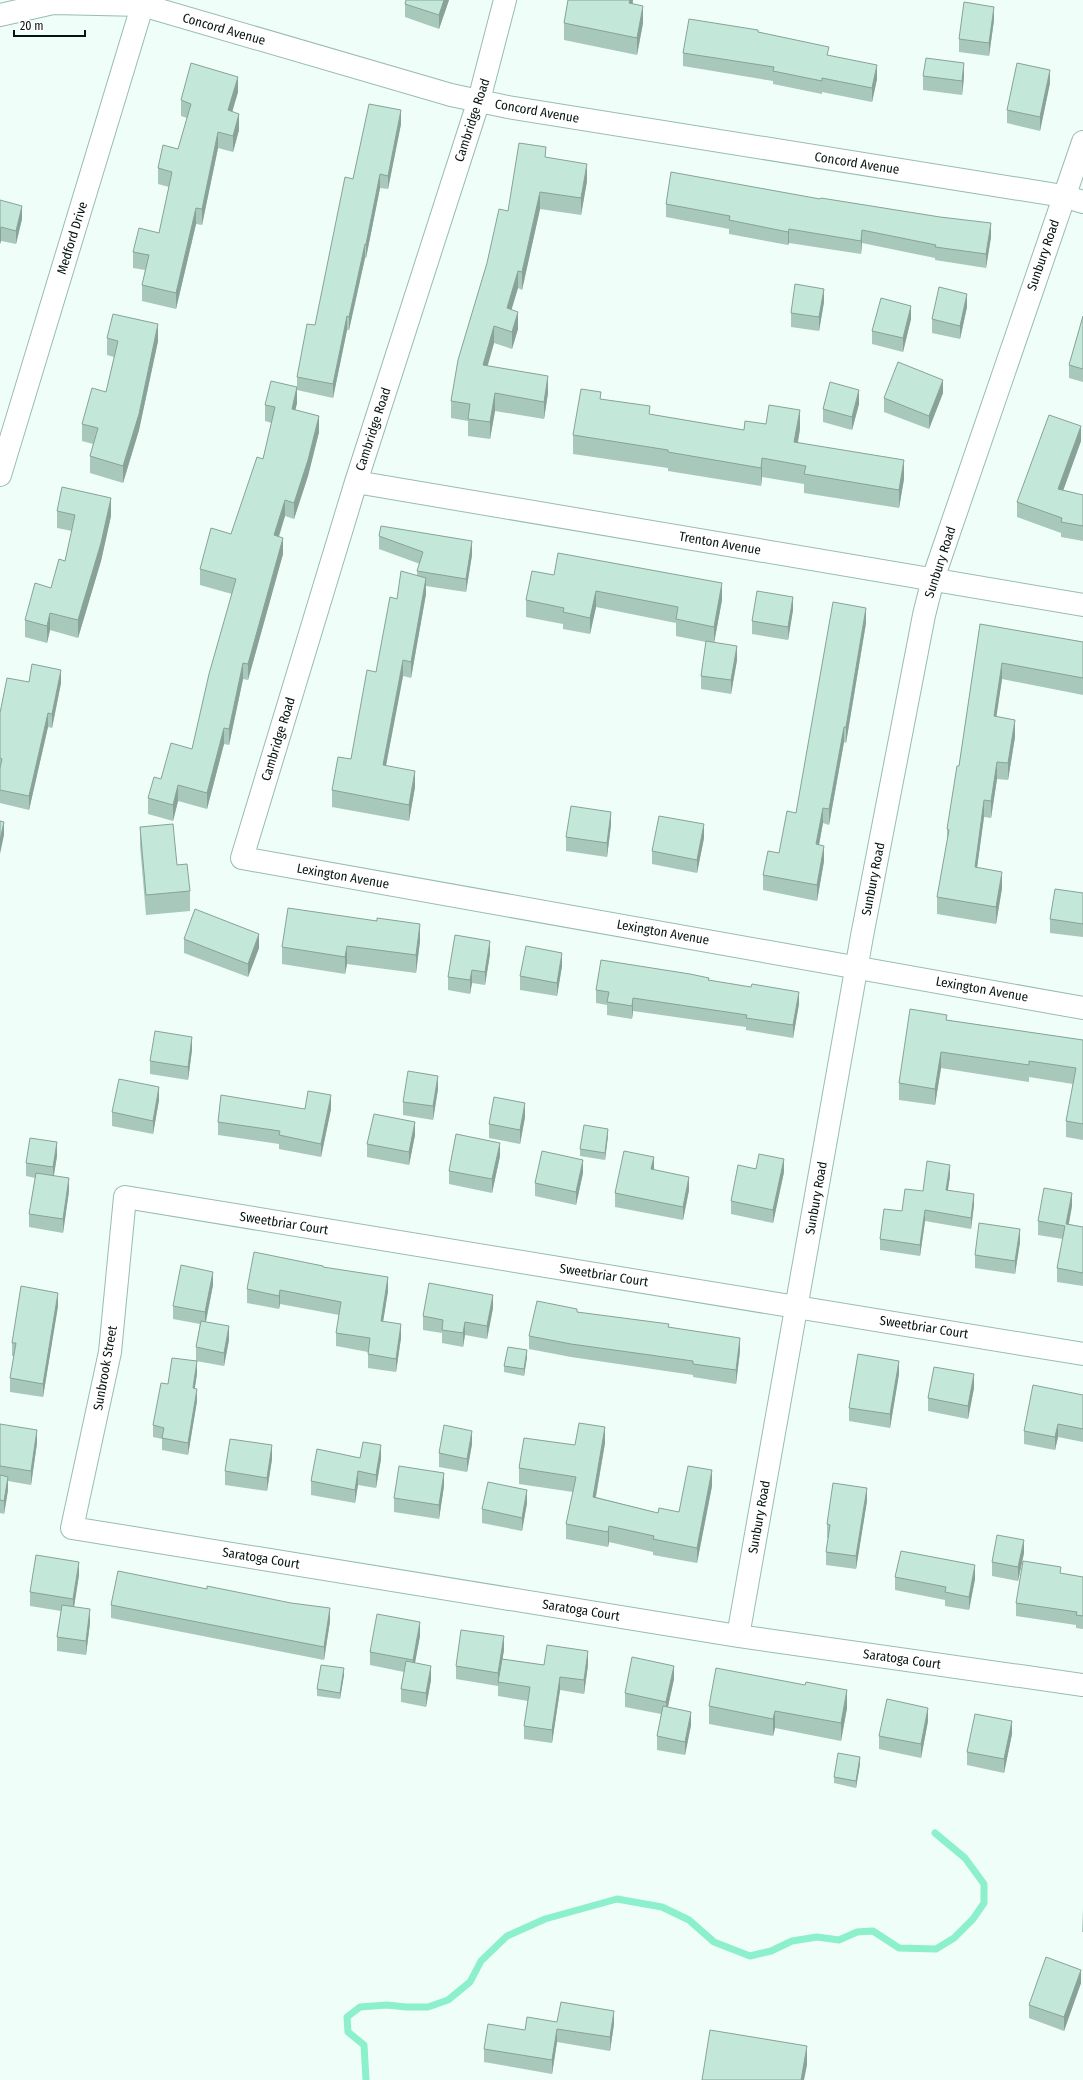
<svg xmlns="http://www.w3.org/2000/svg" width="1083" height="2080" font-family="'Fira Sans Condensed',sans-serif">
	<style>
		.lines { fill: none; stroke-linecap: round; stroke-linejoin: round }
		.stream { stroke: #8bf0cb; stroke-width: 7 }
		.minor-casing { stroke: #98bdae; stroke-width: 24 }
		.minor { stroke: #fff; stroke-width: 22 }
		.wall { fill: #a8c8bb }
		.shaded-wall { fill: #88a298 }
		.building { fill: #c3e8d9; stroke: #88a298 }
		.labels { text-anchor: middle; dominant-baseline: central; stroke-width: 4; stroke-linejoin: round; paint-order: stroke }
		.street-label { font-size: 13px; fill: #07140f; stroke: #fff }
	</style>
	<rect width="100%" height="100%" fill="#effef8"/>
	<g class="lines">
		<path class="stream" d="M366,2080L364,2045L348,2032L347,2017L360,2007L387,2005L406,2007H428L448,2000L470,1982L481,1961L507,1936L545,1919L617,1899L662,1907L689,1920L714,1942L750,1956L771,1951L792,1941L817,1937L839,1940L857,1932L873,1931L899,1948L936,1949L954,1938L973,1919L984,1903V1884L965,1858L935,1833"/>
		<defs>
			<path id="minor" d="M505,0L479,100L356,482L242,858L1083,1008
				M0,15L53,3L142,5L451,95L508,107L1063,196L1083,202
				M0,475L144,0
				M356,482L1083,605
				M1083,1354L125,1197L110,1352L72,1528L738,1636L1083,1685
				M738,1636L862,936L924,615L933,579L1083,142"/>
		</defs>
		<use href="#minor" class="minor-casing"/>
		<use href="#minor" class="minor"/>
	</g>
	<path class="wall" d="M449,0L439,29L405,17V4Z
		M568,0H633V4L643,23L637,55L564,40V23Z
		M994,20L989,56L959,52V39Z
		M758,32L829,55L877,79L872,102L822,92V94L773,84V81L683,66V53Z
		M923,76L964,77L962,95L923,90Z
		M1050,83L1040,131L1007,123V110Z
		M238,92L232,112L239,130L233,152L218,148L202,225L196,224L176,309L142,301V285L145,270L133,268V252L159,233L169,187L158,184V168L178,149L187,118L181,116V100Z
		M401,124L388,189L380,188L366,258H365L349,330H347L333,398L297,390V403L295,410L319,432L308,476L294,519L285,516L279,537L283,554L248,680L243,679L229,745L224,744L207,809L178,801L173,821L148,814V798L161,779L192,749L232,594L200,585V569L231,534L263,459L272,423L265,421V405L297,387V377L315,325L353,179Z
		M546,158L587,181L581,215L540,209L522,290L518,288L511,309L518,329L512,349L494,343L487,366L548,393L544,419L495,411L490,439L468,436V421L451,418V401L508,211Z
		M0,200L22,219L16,244L1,241L0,244Z
		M666,204L991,237L986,268L935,260V258L862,243L861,254L789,243L788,245L729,234V229L666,217Z
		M824,302L819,331L791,327V313Z
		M967,307L960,339L932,333V319Z
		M1083,316V382L1069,378V365Z
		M911,319L903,352L872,344V331Z
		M107,338L158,341L139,430L123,483L90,473V456L93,444L82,441V424L106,392L114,357L107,355Z
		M943,393L929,429L884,412V398Z
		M601,399L650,415L744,430L766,424L800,429L798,443L904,479L899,508L804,493V484L762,477L761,486L668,471V468L573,454V435Z
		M859,404L852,430L823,422V409Z
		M1081,441L1063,490L1083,495V541L1061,537V533L1017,517V502Z
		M57,511L111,516L101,561L78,638L50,630L47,643L25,637V620L51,588L65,561L72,531L57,528Z
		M379,536L472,555L466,592L426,586V594L411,678L403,676L386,766L415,787L409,821L332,807V790L351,759L397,599L417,575V571L420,564L379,549Z
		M554,575L722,600L714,643L737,660L731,694L701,689V676L706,642L676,636V623L596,607L590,634L563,629V624L526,617V600Z
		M793,610L788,640L752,634V621Z
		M866,623L846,743L844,742L829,825L823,823L819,845L824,861L817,901L763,890V875L779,853L796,813Z
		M980,624L1083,642V695L1002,679L996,717L1015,737L1008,780L997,779L991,818L984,817L977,867L1002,888L996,924L937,914V897L947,843V829L959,766Z
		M29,682L61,683L52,728L48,727L29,810L0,803V713Z
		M611,825L607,857L566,851V837Z
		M140,827L190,891V911L146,915L140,846Z
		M704,838L697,873L652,864V851Z
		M1083,893V937L1050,933V919Z
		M184,939L259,948L248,977L184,953Z
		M420,941L416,973L347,964L345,974L282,964V947Z
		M490,954L485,985L472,983L470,994L448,990V977Z
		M562,966L557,996L520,990V976Z
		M709,980L799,1004L793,1038L746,1030V1027L633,1011L632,1019L607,1015V1005L596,1003V990Z
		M947,1020L1083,1040V1140L1066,1137V1121L1073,1084L1029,1077V1082L941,1068L935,1105L899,1100V1083Z
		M192,1050L188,1080L150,1074V1061Z
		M438,1089L433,1120L403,1115V1102Z
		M159,1100L153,1134L112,1126V1112Z
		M305,1109H331L321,1157L279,1149V1144L218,1135V1122Z
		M525,1117L520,1144L489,1138V1124Z
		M415,1135L409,1165L367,1157V1144Z
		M608,1136L605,1160L580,1156V1149Z
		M57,1156L54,1175L69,1191L63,1233L29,1227V1214L35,1178L26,1176V1163Z
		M500,1156L492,1193L449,1184V1171Z
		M784,1172L773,1223L731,1214V1201Z
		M583,1173L576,1205L535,1196V1183Z
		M950,1176L948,1190L974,1205L971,1229L925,1221L920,1256L880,1250V1239L902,1211L923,1191Z
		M689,1190L683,1220L615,1207V1193Z
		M1072,1206L1069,1224L1083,1227V1286L1057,1282V1268L1063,1239L1038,1235V1221Z
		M1020,1242L1015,1274L975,1268V1255Z
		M323,1267L388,1291L383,1321L401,1338L396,1372L368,1368V1352L336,1346V1333L339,1315L280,1304L279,1309L247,1303V1289Z
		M213,1285L206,1322L229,1340L224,1366L196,1361V1347L200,1324L173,1319V1306Z
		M58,1306L43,1397L10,1392V1378L14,1356H12V1343Z
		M493,1308L487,1339L465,1335L463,1347L442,1343V1333L423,1330V1316Z
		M577,1312L669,1327L740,1351L736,1384L693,1377V1375L571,1357L529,1349V1336Z
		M527,1357L524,1376L504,1372V1366Z
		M197,1374L194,1389L197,1401L188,1455L162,1450V1439L153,1437V1425L168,1384Z
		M899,1374L890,1428L849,1421V1408Z
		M974,1388L968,1419L928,1411V1398Z
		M1083,1395V1442L1058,1437L1055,1450L1024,1444V1431Z
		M0,1424L37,1443L31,1485L8,1481V1490L4,1514L0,1513Z
		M605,1443L596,1497L658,1513L679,1512L712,1486L697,1563L653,1555V1552L609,1542L608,1547L566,1539V1524L573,1492L519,1484V1468L575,1445Z
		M472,1444L467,1472L439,1467V1453Z
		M360,1458L381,1459L376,1488L358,1485L355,1503L311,1495V1481Z
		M272,1459L267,1491L225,1485V1471Z
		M444,1486L439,1519L394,1512V1498Z
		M867,1501L856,1569L826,1565V1552L828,1538H827V1524Z
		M527,1503L522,1531L482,1523V1509Z
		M1024,1553L1018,1581L992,1576V1562Z
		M1061,1573L1083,1577V1629L1076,1628V1625L1016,1616V1603Z
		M79,1575L74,1607L90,1623L86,1655L57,1651V1637L61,1611L30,1606V1592Z
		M895,1577L975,1579L969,1610L945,1606V1600L895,1590Z
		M207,1589L330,1621L324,1660L111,1618V1605Z
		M420,1636L415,1663L431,1680L426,1707L401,1702V1689L404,1672L370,1665V1652Z
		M504,1650L502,1659L544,1665H588L584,1694L560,1690L552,1743L524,1739V1726L528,1701L498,1696V1683V1686L456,1679V1666Z
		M344,1675L340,1699L317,1696V1689Z
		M674,1679L668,1707L691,1725L685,1755L657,1750V1736L661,1714L625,1707V1693Z
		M709,1706L847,1708L841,1741L775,1728L773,1736L709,1724Z
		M928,1721L921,1758L879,1749V1736Z
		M1012,1734L1004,1773L967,1765V1752Z
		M860,1764L856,1788L834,1783V1777Z
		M1083,1908V1932H1082Z
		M1081,1983L1064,2031L1029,2018V2005Z
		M557,2022L614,2024L610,2051L557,2042L552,2074L484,2062V2049L525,2030Z"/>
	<path class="shaded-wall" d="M444,0H449L439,29V15Z
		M630,0H633L629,20V3Z
		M643,6V23L637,55V38Z
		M994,7V20L989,56V43Z
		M964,63V77L962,95V81Z
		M877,65V79L872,102V88Z
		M1050,70V83L1040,131V117Z
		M238,77V92L228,126V110Z
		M401,110V124L388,189V176Z
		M239,114V130L233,152V136Z
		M218,132V148L202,225V209Z
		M587,164V181L581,215V198Z
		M380,174V188L366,258V244Z
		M540,192V209L522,290V272Z
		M22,206V219L16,244V231Z
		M196,208V224L176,309V293Z
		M991,223V237L986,268V254Z
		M1,227V241L0,244V231Z
		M789,229V243L788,245V232Z
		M862,230V243L861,254V241Z
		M365,244V258L349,330V317Z
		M518,271V288L507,325V308Z
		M824,289V302L819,331V317Z
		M967,294V307L960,339V326Z
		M911,306V319L903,352V338Z
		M518,312V329L512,349V332Z
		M347,316V330L333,398V384Z
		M158,324V341L139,430L123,483V466Z
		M494,326V343L483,383V365Z
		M548,376V393L544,419V402Z
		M943,380V393L929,429V416Z
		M297,387V403L292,425V409Z
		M859,390V404L852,430V417Z
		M495,393V411L490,439V422Z
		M800,410V429L794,461V442Z
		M319,416V432L308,476L294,519V503Z
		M1081,426V441L1058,505V489Z
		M762,458V477L761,486V468Z
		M904,460V479L899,508V490Z
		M111,498V516L101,561L78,638V620Z
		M285,500V516L274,551V535Z
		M283,538V554L248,680V664Z
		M472,541V555L466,592V579Z
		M426,578V594L411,678V662Z
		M722,583V600L714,643V627Z
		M596,591V607L590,634V618Z
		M793,597V610L788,640V627Z
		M866,608V623L846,743V727Z
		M50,613V630L47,643V626Z
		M737,646V660L731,694V680Z
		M403,660V676L383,781V765Z
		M243,663V679L229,745V729Z
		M1002,663V679L994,733V716Z
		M61,670V683L52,728V714Z
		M48,713V727L29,810V796Z
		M1015,720V737L1008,780V763Z
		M844,727V742L829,825V809Z
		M224,728V744L207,809V793Z
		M997,762V779L991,818V801Z
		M415,771V787L409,821V805Z
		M178,785V801L173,821V805Z
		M984,800V817L975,883V867Z
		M823,808V823L816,860V844Z
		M611,812V825L607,857V843Z
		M4,822V835L0,854V840Z
		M704,824V838L697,873V860Z
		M824,846V861L817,901V885Z
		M1002,872V888L996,924V907Z
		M420,924V941L416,973V955Z
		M259,934V948L248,977V964Z
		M490,941V954L485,985V972Z
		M347,946V964L345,974V957Z
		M562,953V966L557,996V983Z
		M472,970V983L470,994V980Z
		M799,992V1004L793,1038V1025Z
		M633,998V1011L632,1019V1006Z
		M192,1037V1050L188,1080V1067Z
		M941,1052V1068L935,1105V1089Z
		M438,1076V1089L433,1120V1106Z
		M159,1087V1100L153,1134V1121Z
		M331,1095V1109L321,1157V1144Z
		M525,1103V1117L520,1144V1130Z
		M415,1122V1135L409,1165V1152Z
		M608,1129V1136L605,1160V1153Z
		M57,1142V1156L53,1180V1167Z
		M500,1143V1156L492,1193V1179Z
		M654,1157V1170L651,1169Z
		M784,1159V1172L773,1223V1210Z
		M583,1160V1173L576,1205V1192Z
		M950,1165V1176L946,1201V1190Z
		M689,1177V1190L683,1220V1207Z
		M69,1178V1191L63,1233V1219Z
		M1072,1193V1206L1066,1237V1224Z
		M974,1194V1205L971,1229V1218Z
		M925,1210V1221L920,1256V1245Z
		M1020,1229V1242L1015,1274V1261Z
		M213,1272V1285L205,1325V1312Z
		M388,1277V1291L381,1335V1321Z
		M280,1290V1304L279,1309V1296Z
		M58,1293V1306L43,1397V1384Z
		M493,1295V1308L487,1339V1326Z
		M465,1322V1335L463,1347V1333Z
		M401,1324V1338L396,1372V1359Z
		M229,1326V1340L224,1366V1353Z
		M740,1338V1351L736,1384V1370Z
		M527,1350V1357L524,1376V1369Z
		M197,1361V1374L193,1401V1388Z
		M899,1361V1374L890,1428V1414Z
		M974,1374V1388L968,1419V1406Z
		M197,1389V1401L188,1455V1443Z
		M1058,1424V1437L1055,1450V1437Z
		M605,1427V1443L593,1512V1497Z
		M37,1430V1443L31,1485V1471Z
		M472,1431V1444L467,1472V1459Z
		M272,1445V1459L267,1491V1478Z
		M381,1445V1459L376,1488V1475Z
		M712,1470V1486L697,1563V1548Z
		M358,1471V1485L355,1503V1490Z
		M444,1473V1486L439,1519V1505Z
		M8,1477V1490L4,1514V1501Z
		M867,1488V1501L856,1569V1556Z
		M527,1490V1503L522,1531V1518Z
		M609,1526V1542L608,1547V1532Z
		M1024,1540V1553L1018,1581V1567Z
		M79,1562V1575L73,1613V1599Z
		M975,1565V1579L969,1610V1597Z
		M330,1608V1621L324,1660V1647Z
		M90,1609V1623L86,1655V1641Z
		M420,1622V1636L413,1673V1660Z
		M504,1636V1650L498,1686V1673Z
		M588,1651V1665L584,1694V1680Z
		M431,1666V1680L426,1707V1693Z
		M674,1666V1679L666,1715V1702Z
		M344,1668V1675L340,1699V1693Z
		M560,1677V1690L552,1743V1730Z
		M847,1690V1708L841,1741V1723Z
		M928,1708V1721L921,1758V1744Z
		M775,1711V1728L773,1736V1719Z
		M691,1712V1725L685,1755V1742Z
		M1012,1721V1734L1004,1773V1759Z
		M860,1757V1764L856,1788V1781Z
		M1081,1970V1983L1064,2031V2017Z
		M614,2011V2024L610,2051V2037Z
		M557,2029V2042L552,2074V2060Z
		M807,2046V2065L804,2080H801Z"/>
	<path class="building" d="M406,0H444L439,15L405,4Z
		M568,0H630L629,3L643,6L637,38L564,23Z
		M964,2L994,7L989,43L959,39Z
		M689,19L758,30V32L829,47L827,55L877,65L872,88L822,78V81L773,71L774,67L683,53Z
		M926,58L964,63L962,81L923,76Z
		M191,63L238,77L228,110L239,114L233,136L218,132L202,209L196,208L176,293L142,285L149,255L133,252L139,228L159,233L172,172L158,168L163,145L178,149L191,104L181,100Z
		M1017,63L1050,70L1040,117L1007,110Z
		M369,104L401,110L388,176L380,174L366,244H365L349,317L347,316L333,384L297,377L307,324L315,325L345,177L353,179Z
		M519,143L546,147L545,157L587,164L581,198L540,192L522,272L518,271L507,308L518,312L512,332L494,326L483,365L548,376L544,402L495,393L490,422L468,419L470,404L451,401L458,360L487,263L499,209L508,211Z
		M671,172L820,199L821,198L940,217L991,223L986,254L935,247L936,245L862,230L861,241L789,229L788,232L729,220L730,216L666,204Z
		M0,200L22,206L16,231L1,227L0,231Z
		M795,284L824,289L819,317L791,313Z
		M939,287L967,294L960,326L932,319Z
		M881,298L911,306L903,338L872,331Z
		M113,314L158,324L139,414L123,466L90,456L98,428L82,424L92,388L106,392L118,341L107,338Z
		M1083,316V369L1069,365Z
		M898,362L943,380L929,416L884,398Z
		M271,381L297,387L292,409L319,416L308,460L294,503L285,500L274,535L283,538L248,664L243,663L229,729L224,728L207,793L178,785L173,805L148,798L154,777L161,779L171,743L192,749L209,674L236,579L200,569L211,528L231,534L257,457L263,459L275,407L265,405Z
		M830,382L859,390L852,417L823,409Z
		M581,389L601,392L600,399L650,406L649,414L744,430L745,421L766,424L769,405L800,410L794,442L904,460L899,490L804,474L806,466L762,458L761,468L668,452V450L573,435Z
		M1049,415L1081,426L1058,489L1083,495V526L1061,522L1062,518L1017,502Z
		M62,487L111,498L101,543L78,620L50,613L47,626L25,620L35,583L51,588L59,559L65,561L75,515L57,511Z
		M381,526L472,541L466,579L417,571L423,552L379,536Z
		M558,553L722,583L714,627L676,619L678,607L596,591L590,618L563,612L564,608L526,600L532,571L554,575Z
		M401,571L426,578L411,662L403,660L383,765L415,771L409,805L332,790L338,757L351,759L367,670L376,672L390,597L397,599Z
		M757,591L793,597L788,627L752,621Z
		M833,602L866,608L846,727H844L829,809L823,808L816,844L824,846L817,885L763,875L768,851L779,853L787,811L796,813Z
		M980,624L1083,642V678L1002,663L994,716L1015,720L1008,763L997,762L991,801L984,800L975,867L1002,872L996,907L937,897L949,830L947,829L957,766H959Z
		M706,641L737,646L731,680L701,676Z
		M32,664L61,670L52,714L48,713L29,796L0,790V768L2,759L0,758V713L7,678L29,682Z
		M571,806L611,812L607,843L566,837Z
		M659,816L704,824L697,860L652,851Z
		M0,821L4,822L0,840Z
		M173,824L177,865L187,864L190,891L146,895L140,827Z
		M1055,889L1083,893V924L1050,919Z
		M288,908L377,921V918L420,924L416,955L347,946L345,957L282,947Z
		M195,909L259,934L248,964L184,939Z
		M455,935L490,941L485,972L472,970L470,980L448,977Z
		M526,946L562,953L557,983L520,976Z
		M601,960L690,974L709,978L708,980L751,987L752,984L799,992L793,1025L746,1018L747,1015L633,998L632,1006L607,1002L609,992L596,990Z
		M910,1009L947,1015L946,1020L1083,1040V1124L1066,1121L1076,1068L1029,1061V1065L941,1052L935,1089L899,1083Z
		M155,1031L192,1037L188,1067L150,1061Z
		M408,1071L438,1076L433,1106L403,1102Z
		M119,1079L159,1087L153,1121L112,1112Z
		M308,1091L331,1095L321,1144L279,1135L280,1131L218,1122L221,1095L305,1109Z
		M494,1097L525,1103L520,1130L489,1124Z
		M374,1114L415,1122L409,1152L367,1144Z
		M584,1125L608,1129L605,1153L580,1149Z
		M456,1134L500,1143L492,1179L449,1171Z
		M30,1138L57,1142L53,1167L26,1163Z
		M542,1151L583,1160L576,1192L535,1183Z
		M624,1151L654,1157L651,1169L689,1177L683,1207L615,1193Z
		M759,1154L784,1159L773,1210L731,1201L738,1165L756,1169Z
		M927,1161L950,1165L946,1190L974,1194L971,1218L925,1210L920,1245L880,1239L884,1209L902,1211L905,1189L923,1191Z
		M36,1173L69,1178L63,1219L29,1214Z
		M1044,1188L1072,1193L1066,1224L1083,1227V1273L1057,1268L1065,1226L1038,1221Z
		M979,1223L1020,1229L1015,1261L975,1255Z
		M254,1252L323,1266V1267L388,1277L381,1321L401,1324L396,1359L368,1354L370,1338L336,1333L341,1302L280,1290L279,1296L247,1289Z
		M181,1265L213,1272L205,1312L173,1306Z
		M429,1283L493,1295L487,1326L465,1322L463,1333L442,1330L443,1320L423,1316Z
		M21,1286L58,1293L43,1384L10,1378L16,1343H12Z
		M537,1301L577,1309V1312L669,1324L668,1327L740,1338L736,1370L693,1364V1361L571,1344L529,1336Z
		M201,1321L229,1326L224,1353L196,1347Z
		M508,1347L527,1350L524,1369L504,1366Z
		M858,1354L899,1361L890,1414L849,1408Z
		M172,1358L197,1361L193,1388L197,1389L188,1443L162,1438L164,1428L153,1425L161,1383L168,1384Z
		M934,1367L974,1374L968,1406L928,1398Z
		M1033,1385L1083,1395V1429L1058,1424L1055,1437L1024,1431Z
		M579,1423L605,1427L593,1497L658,1513L659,1508L679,1512L688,1466L712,1470L697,1548L653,1539L654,1536L609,1526L608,1532L566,1524L576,1477L519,1468L524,1438L575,1445Z
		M0,1424L37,1430L31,1471L0,1466Z
		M444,1425L472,1431L467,1459L439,1453Z
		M230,1439L272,1445L267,1478L225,1471Z
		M363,1442L381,1445L376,1475L358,1471L355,1490L311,1481L317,1449L360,1458Z
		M399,1466L444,1473L439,1505L394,1498Z
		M0,1475L8,1477L4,1501L0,1500Z
		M488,1482L527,1490L522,1518L482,1509Z
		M833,1483L867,1488L856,1556L826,1552L830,1525L827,1524Z
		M997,1535L1024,1540L1018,1567L992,1562Z
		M901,1551L975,1565L969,1597L945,1592L946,1587L895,1577Z
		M36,1555L79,1562L73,1599L30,1592Z
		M1023,1561L1061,1567L1060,1573L1083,1577V1616L1076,1615L1077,1612L1016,1603Z
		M118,1571L207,1589V1586L291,1603L330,1608L324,1647L111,1605Z
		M62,1605L90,1609L86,1641L57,1637Z
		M377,1614L420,1622L413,1660L370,1652Z
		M461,1630L504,1636L498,1673L456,1666Z
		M547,1645L588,1651L584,1680L560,1677L552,1730L524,1726L530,1687L498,1682L502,1659L544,1665Z
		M632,1657L674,1666L666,1702L625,1693Z
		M406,1661L431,1666L426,1693L401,1689Z
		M321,1665L344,1668L340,1693L317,1689Z
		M716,1668L805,1685L806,1682L847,1690L841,1723L775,1711L773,1719L709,1706Z
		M887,1699L928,1708L921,1744L879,1736Z
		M663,1706L691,1712L685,1742L657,1736Z
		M975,1714L1012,1721L1004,1759L967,1752Z
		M838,1753L860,1757L856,1781L834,1777Z
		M1046,1957L1081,1970L1064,2017L1029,2005Z
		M561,2002L614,2011L610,2037L557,2029L552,2060L484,2049L488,2024L525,2030L527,2017L557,2022Z
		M710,2030L807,2046L801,2080H702Z"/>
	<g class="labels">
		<g class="street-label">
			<text transform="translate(224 29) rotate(16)">Concord Avenue</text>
			<text transform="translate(537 111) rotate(10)">Concord Avenue</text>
			<text transform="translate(472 120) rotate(-72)">Cambridge Road</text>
			<text transform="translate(857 163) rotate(9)">Concord Avenue</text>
			<text transform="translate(72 238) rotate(-73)">Medford Drive</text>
			<text transform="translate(1043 255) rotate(-71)">Sunbury Road</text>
			<text transform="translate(373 429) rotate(-72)">Cambridge Road</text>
			<text transform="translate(720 543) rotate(10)">Trenton Avenue</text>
			<text transform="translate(940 562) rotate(-72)">Sunbury Road</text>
			<text transform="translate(278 739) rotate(-73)">Cambridge Road</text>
			<text transform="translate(343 876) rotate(10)">Lexington Avenue</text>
			<text transform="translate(873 879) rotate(-79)">Sunbury Road</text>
			<text transform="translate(663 932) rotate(10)">Lexington Avenue</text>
			<text transform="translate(982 989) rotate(10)">Lexington Avenue</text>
			<text transform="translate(816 1198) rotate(-80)">Sunbury Road</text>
			<text transform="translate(284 1223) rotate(9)">Sweetbriar Court</text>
			<text transform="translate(604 1275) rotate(9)">Sweetbriar Court</text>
			<text transform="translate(924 1327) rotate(9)">Sweetbriar Court</text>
			<text transform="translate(105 1368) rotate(-80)">Sunbrook Street</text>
			<text transform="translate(759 1517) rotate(-80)">Sunbury Road</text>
			<text transform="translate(261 1558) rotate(9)">Saratoga Court</text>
			<text transform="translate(581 1610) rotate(9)">Saratoga Court</text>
			<text transform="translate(902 1659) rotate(8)">Saratoga Court</text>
		</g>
	</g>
	<path d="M14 30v6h71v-6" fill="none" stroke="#07140f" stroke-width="2"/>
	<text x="20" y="30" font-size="12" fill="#07140f" stroke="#ffffff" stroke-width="3" paint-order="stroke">20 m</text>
</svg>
